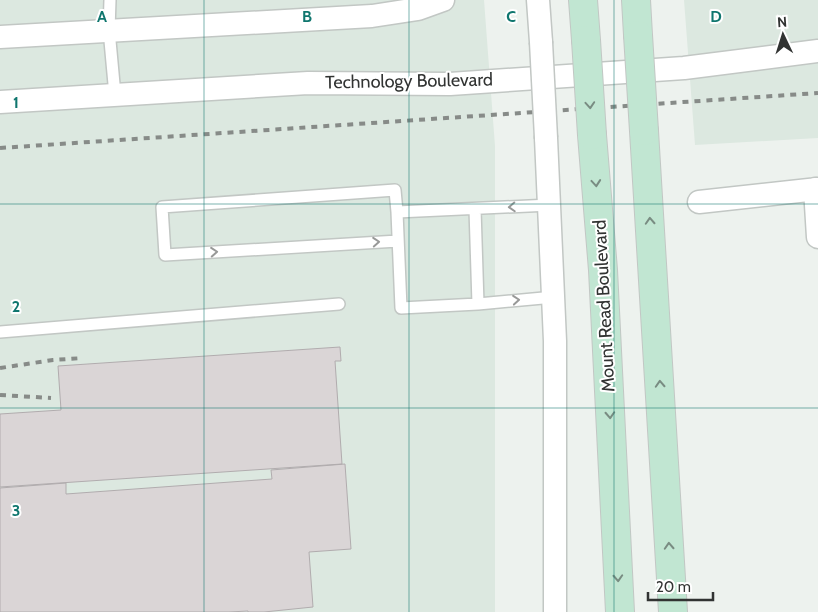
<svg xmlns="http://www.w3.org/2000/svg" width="818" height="612" font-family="Cabin,sans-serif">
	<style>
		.built { fill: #dce8e0 }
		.building { fill: #dad5d6; stroke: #b1acae }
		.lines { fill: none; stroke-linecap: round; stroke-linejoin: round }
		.service-casing { stroke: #c2c7c4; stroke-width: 14 }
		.minor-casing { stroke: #c2c7c4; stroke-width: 25 }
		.secondary-casing { stroke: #c2c7c4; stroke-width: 30 }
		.service { stroke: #fff; stroke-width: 11 }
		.minor { stroke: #fff; stroke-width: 22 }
		.secondary { stroke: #c1e6d2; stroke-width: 28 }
		.rail { stroke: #878b88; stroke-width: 4; stroke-dasharray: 6 6; stroke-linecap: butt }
		.minor-bridge-casing { stroke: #c2c7c4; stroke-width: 25; stroke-linecap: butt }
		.secondary-bridge-casing { stroke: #c2c7c4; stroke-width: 30; stroke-linecap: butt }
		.minor-bridge { stroke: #fff; stroke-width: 22 }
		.secondary-bridge { stroke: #c1e6d2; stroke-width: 28 }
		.oneway { stroke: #798c82 }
		.oneway2 { stroke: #989998 }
		.grid { fill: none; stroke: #0f766e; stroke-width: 1; stroke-opacity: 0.55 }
		.labels { text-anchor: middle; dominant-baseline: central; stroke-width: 4; stroke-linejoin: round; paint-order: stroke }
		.street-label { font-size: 18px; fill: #313332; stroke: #fff }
		.grid-label { font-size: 16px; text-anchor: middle; font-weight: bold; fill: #0f766e; stroke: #fff; stroke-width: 4; stroke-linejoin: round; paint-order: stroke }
	</style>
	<rect width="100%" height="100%" fill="#edf2ee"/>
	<path class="built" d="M0,0H484L495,146V612H0Z
		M684,0H818V138L695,145Z"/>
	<path class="building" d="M340,347L341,361H335L342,464L0,487V414L61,410L58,366Z
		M345,464L351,549L309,552L313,607L264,612H248V611L229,612H0V488L66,483V494L272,479L271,470Z"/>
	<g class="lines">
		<defs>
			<path id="service" d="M110,0L109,30L115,95
				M550,205L397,212L401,308L478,304L554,297
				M475,209L478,304
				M397,212L395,190L162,207L165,255L398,241
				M0,332L339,304"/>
			<path id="minor" d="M538,0L541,42
				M0,37L372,16L418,9L443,0
				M0,102L308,83L450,84L684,68L818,51
				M546,138L555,341V612
				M815,189L818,237
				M699,202L818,189"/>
			<path id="secondary" d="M583,0L586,40
				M636,0L638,35
				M644,131L673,612
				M592,135L603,270L620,612"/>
		</defs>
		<use href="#service" class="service-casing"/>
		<use href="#minor" class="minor-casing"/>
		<use href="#secondary" class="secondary-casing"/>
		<use href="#service" class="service"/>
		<use href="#minor" class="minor"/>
		<use href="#secondary" class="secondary"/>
		<path class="rail" d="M0,148L818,93
			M0,368L53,360L83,358
			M0,395L51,398"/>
		<defs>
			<path id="minor-bridge" d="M541,42L546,138"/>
			<path id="secondary-bridge" d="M638,35L644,131
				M586,40L592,135"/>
		</defs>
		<use href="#minor-bridge" class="minor-bridge-casing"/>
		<use href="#secondary-bridge" class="secondary-bridge-casing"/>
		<use href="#minor-bridge" class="minor-bridge"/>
		<use href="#secondary-bridge" class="secondary-bridge"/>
	</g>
	<defs><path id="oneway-chevron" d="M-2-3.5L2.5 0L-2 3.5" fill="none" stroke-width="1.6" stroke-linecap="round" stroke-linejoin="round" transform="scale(1.25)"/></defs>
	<g class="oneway">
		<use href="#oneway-chevron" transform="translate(590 105) rotate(86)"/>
		<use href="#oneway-chevron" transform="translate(596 183) rotate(85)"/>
		<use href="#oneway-chevron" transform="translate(650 221) rotate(-93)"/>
		<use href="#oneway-chevron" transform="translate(660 384) rotate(-93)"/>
		<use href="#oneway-chevron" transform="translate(610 415) rotate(87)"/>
		<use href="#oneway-chevron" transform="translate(669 546) rotate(-93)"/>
		<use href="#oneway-chevron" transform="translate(618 578) rotate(87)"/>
	</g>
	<g class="oneway2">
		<use href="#oneway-chevron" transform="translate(512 207) rotate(177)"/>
		<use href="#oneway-chevron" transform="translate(376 242) rotate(-4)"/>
		<use href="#oneway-chevron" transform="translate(214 252) rotate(-4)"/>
		<use href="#oneway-chevron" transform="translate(516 300) rotate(-5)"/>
	</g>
	<path class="grid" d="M204,0V612M409,0V612M614,0V612M0,204H818M0,408H818"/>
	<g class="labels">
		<g class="street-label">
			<text transform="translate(409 81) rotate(-1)">Technology Boulevard</text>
			<text transform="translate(604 306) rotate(-93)">Mount Read Boulevard</text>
		</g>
	</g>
	<g class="grid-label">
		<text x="102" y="22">A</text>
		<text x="307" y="22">B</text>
		<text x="511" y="22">C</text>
		<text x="716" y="22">D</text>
		<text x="16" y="108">1</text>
		<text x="16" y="312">2</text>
		<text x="16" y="516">3</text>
	</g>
	<g transform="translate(783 35) rotate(356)" stroke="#ffffff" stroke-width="4" paint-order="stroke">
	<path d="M0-4L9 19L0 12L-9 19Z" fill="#313332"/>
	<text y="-8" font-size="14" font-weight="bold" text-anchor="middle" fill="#313332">N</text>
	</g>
	<path d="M648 592v8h65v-8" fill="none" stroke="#313332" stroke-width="2.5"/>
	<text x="656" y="592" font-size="15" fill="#313332" stroke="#ffffff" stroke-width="4" paint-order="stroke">20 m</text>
</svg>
